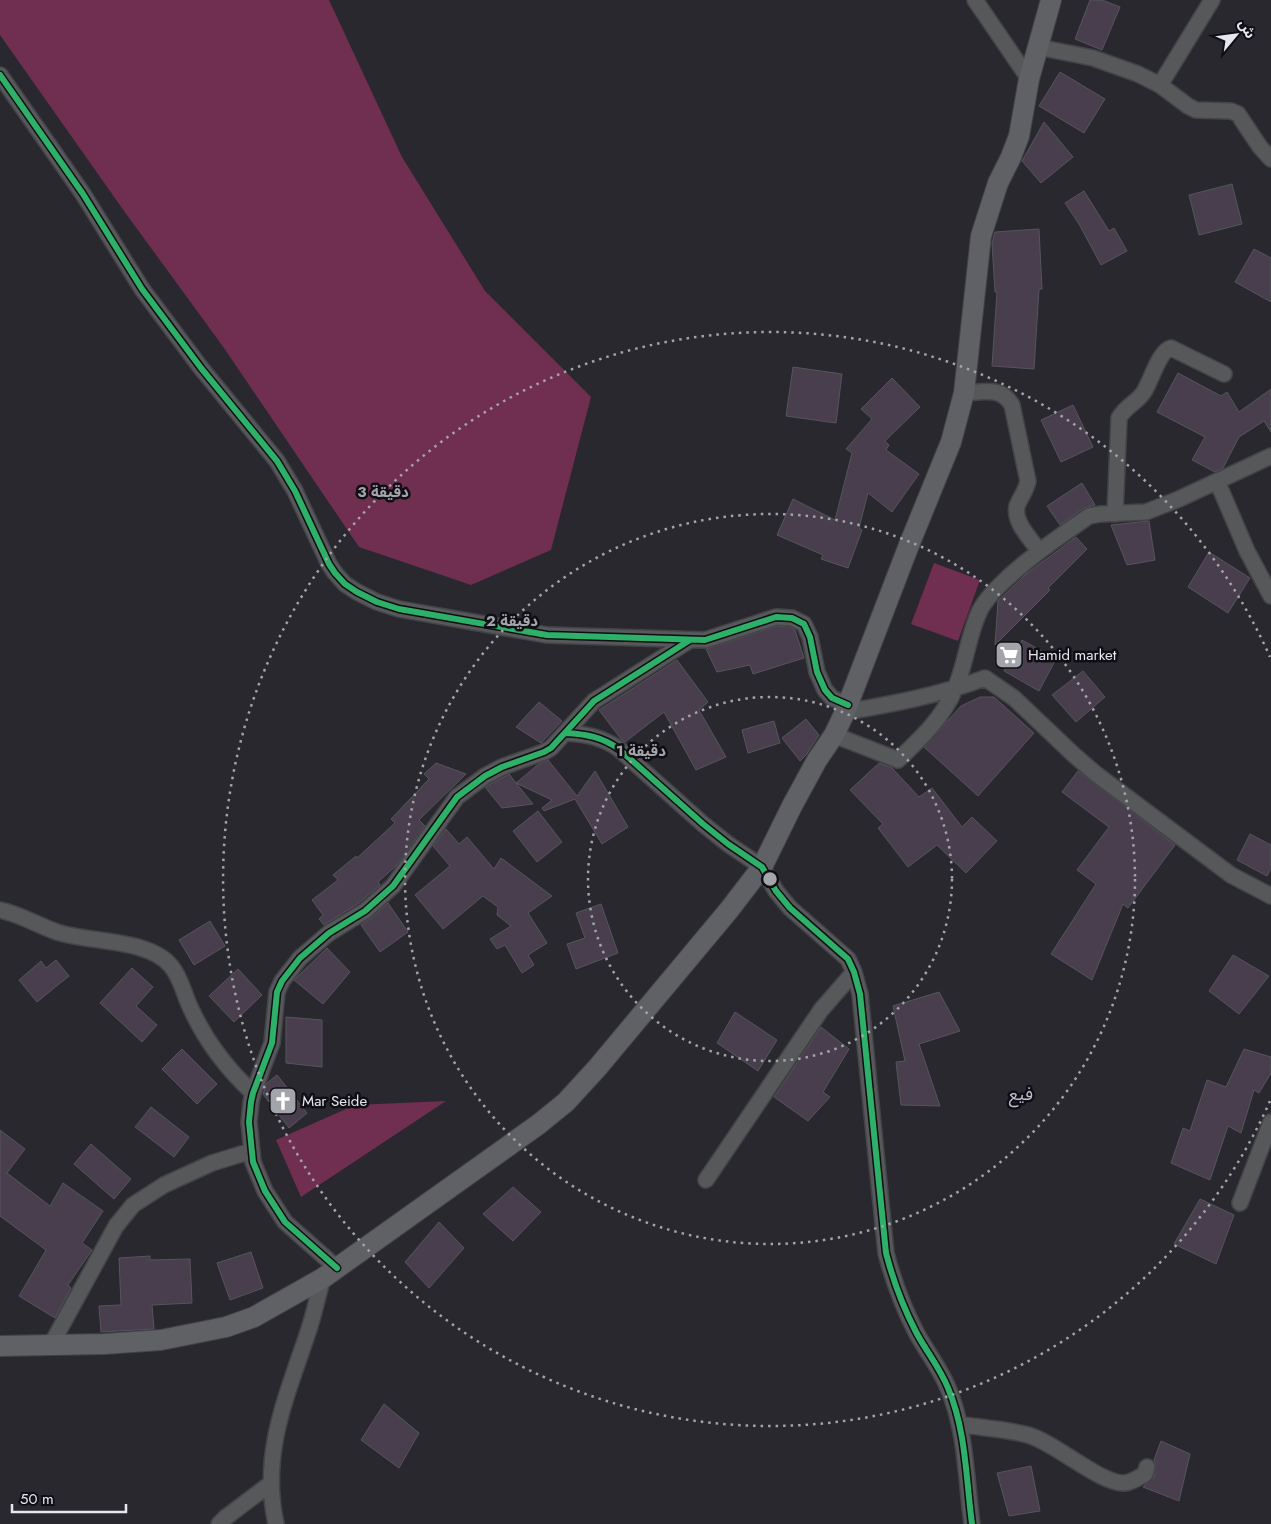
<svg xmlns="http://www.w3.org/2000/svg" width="1271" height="1524" font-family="Jost,'Noto Sans Arabic',sans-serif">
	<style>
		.green { fill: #702e51 }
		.building { fill: #483e4e; stroke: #57555b }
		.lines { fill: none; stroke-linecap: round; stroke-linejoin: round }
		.minor-casing { stroke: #434348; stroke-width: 18 }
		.major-casing { stroke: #434348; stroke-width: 22 }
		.minor { stroke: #56585a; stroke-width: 15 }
		.major { stroke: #5f6165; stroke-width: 20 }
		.cycleway-casing { stroke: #0e0e14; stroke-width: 9 }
		.cycleway { stroke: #2db169; stroke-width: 6 }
		.ring { fill: none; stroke: #a4a4ab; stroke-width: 2.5; stroke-dasharray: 2.5 5 }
		.labels { text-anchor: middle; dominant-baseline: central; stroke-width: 5; stroke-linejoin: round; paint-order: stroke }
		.poi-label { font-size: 15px; fill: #e6e6ef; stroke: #0e0e14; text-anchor: start }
		.quarter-label { font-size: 18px; fill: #bebed0; stroke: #0e0e14 }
		.centre { fill: #a4a4ab; stroke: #0e0e14; stroke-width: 2.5 }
		.ring-label { font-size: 15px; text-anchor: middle; font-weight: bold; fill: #a4a4ab; stroke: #0e0e14; stroke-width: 5; stroke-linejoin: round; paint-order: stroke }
	</style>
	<rect width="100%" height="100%" fill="#28282e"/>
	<path class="green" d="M0,0H329L402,157L485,291L591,397L551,550L471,585L359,547L224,348L124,211L0,35Z
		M934,563L980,580L958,641L911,624Z
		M446,1101L301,1197L276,1140L355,1105Z"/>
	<path class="building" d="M1090,0H1102L1120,7L1102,50L1075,39Z
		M1060,72L1105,99L1084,133L1039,106Z
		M1044,122L1073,157L1041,183L1022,161Z
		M1232,184L1242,224L1199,235L1189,195Z
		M1084,191L1109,231L1114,228L1127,251L1101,265L1079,224L1065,203Z
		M1039,229L1042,289H1039L1034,369L992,366L997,292H995L992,243L995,232Z
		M1254,249L1271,258V302L1235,282Z
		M793,367L842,374L836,423L786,416Z
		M1178,373L1221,396L1227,392L1239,412L1271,389V432L1264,421L1239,437L1223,468L1215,472L1192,460L1205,437L1157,412Z
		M892,378L920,407L885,441L889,445L886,450L919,474L892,512L868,493L859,528L862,530L848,568L821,559L823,555L777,535L793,499L835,520L852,453L846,449L872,419L861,409Z
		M1073,405L1093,447L1061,462L1041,420Z
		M1082,483L1095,505L1084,508L1060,525L1047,506Z
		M1149,521L1155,560L1127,565L1111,525Z
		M1076,537L1087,549L1048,588L1050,590L995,645L998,601L1026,574Z
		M1209,552L1250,578L1228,613L1188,587Z
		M777,626L790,627L795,630L804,658L753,674L750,665L717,672L706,649Z
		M1022,640L1056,659L1039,691L1004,671Z
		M677,660L708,702L699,710L726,757L696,770L664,712L625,742L621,739L599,710Z
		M1083,671L1105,697L1076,722L1052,695Z
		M980,697H994L1034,733L978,796L924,747L961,706Z
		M539,702L562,721L541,743L516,727Z
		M806,719L819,735L806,755L800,761L782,738Z
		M774,721L780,743L748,753L742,730Z
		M548,760L577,796L595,771L628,827L602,844L575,799L544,811L542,808L552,800L516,783L533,804L502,808L485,787L509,774L516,783L540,763Z
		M436,763L466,774L419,820L425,826L397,865L378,882L380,885L359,903L324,925L319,919L323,915L312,900L338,880L333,875L356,856L357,858L395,823L391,819L429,779L424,774Z
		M879,763L892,768L919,797L932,788L962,827L972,817L997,841L966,873L937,845L908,867L878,828L883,824L850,790Z
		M1078,771L1175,845L1128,908L1123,904L1092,980L1051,954L1096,884L1077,870L1109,827L1062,792Z
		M538,811L562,842L537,862L513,831Z
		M446,829L459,844L467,837L494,869L501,858L552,896L528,913L547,943L528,955L534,965L522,973L505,945L497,949L490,939L511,926L497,915L498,907L483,896L443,929L415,895L450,866L433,846Z
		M1250,834L1271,845V868L1267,876L1237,860Z
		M388,903L408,932L380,952L361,925L371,918Z
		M601,904L618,953L576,969L567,944L585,938L576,913Z
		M210,921L225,946L194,965L179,940Z
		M327,948L350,972L323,1004L294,980Z
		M1233,955L1269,976L1239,1014L1209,991Z
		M56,960L69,976L37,1002L19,980L41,961L46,968Z
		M132,968L153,987L136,1006L157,1025L142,1042L100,1003Z
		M238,969L262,995L234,1022L209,996Z
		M939,992L960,1031L919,1044L940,1106L901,1105L896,1062L905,1061L893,1006Z
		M735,1012L777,1040L758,1071L717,1043Z
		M286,1017L322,1020V1067L286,1063Z
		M821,1027L849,1049L823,1092L830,1097L808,1121L774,1097Z
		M182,1049L217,1084L197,1104L162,1069Z
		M1244,1049L1271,1057V1073L1259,1093L1254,1090L1241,1133L1228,1126L1210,1180L1171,1163L1183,1128L1190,1131L1207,1080L1226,1087Z
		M277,1075L307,1113L289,1128L263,1094L267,1083Z
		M151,1107L189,1137L174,1157L135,1127Z
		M0,1130L25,1149L7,1173L50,1206L63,1183L103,1211L82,1243L92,1250L68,1285L71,1288L55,1318L19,1296L46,1250L0,1216Z
		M91,1144L131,1179L114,1199L74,1164Z
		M513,1187L541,1212L513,1241L483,1214Z
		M1200,1199L1234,1215L1216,1264L1174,1244Z
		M439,1222L464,1248L429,1288L405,1262Z
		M251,1252L263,1288L230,1300L217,1263Z
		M150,1256V1260L190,1259L192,1303L152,1305L154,1329L101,1332L99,1306L121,1305L119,1258Z
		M384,1404L419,1433L399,1468L361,1440Z
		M1161,1441L1190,1454L1179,1501L1143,1487L1154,1477L1156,1465L1154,1460Z
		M1031,1466L1040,1511L1009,1516L997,1473Z"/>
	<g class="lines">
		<defs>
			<path id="minor" d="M975,0L1029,79
				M1038,47L1093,58L1138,74L1160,85L1188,106L1196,110L1231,111L1238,114L1260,147L1271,159
				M0,75L83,194L142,289L201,368L277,461L295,491L329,564L335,573L345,584L357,592L377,602L399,609L547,635L705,640L776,617L792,618L804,624L810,637L817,672L825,690L832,698L848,705
				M1160,85L1212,0
				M964,393C983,392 1001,386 1012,405L1028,481C1026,491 1020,498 1017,506C1013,522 1031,539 1039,551
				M1217,481L1247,551L1271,596
				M1115,514L1119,418C1126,405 1139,402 1145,390C1151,380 1160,350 1171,348L1224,374
				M845,712C893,704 940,695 985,678L1014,698L1074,755L1096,774L1231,875L1271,896
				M565,733C586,734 602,737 619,749L703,824L728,844L762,867L776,891L790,908L848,959L854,972L860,994L886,1253C893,1280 903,1307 916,1332C926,1351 940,1368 948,1388C966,1430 966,1479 972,1524
				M834,735L898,760C921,738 942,719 955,689C966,664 968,635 980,610C985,601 992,593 999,586C1026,559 1058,538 1089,516L1100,514L1146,512L1179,499L1271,456
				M0,910C20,914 37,925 57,932C89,943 148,938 171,966C182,979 184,996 192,1011C207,1043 226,1068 253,1093
				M706,1180L821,1010L854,972
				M1240,1203L1271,1122
				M337,1268L285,1222L265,1191L253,1162L249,1122L251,1102L253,1093L272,1043L277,992L282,981L300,958L329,933L365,911L393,886L457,797L485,776L502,767L544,752L551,748L594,701L690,640
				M51,1345L116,1226L133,1205L164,1185L212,1163L251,1151
				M959,1424C981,1428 1006,1429 1028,1435C1054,1442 1101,1484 1124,1483C1131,1483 1138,1478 1145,1474L1147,1467
				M219,1524L225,1518L270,1484
				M276,1524C260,1451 288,1394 310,1326C315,1310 318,1294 323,1278"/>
			<path id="major" d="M0,1346L104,1344L161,1340L226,1327L254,1317L323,1278L539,1124L566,1102L598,1067L729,910L762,867L792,806L817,760L834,735L845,712L909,545L951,442L964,393L981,236L998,183L1011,157L1019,136L1029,79L1051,0"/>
		</defs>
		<use href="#minor" class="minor-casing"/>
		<use href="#major" class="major-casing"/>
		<use href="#minor" class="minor"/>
		<use href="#major" class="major"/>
		<defs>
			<path id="cycleway" d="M0,75L83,194L142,289L201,368L277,461L295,491L329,564L335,573L345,584L357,592L377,602L399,609L547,635L705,640L776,617L792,618L804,624L810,637L817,672L825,690L832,698L848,705
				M565,733C586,734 602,737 619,749L703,824L728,844L762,867L776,891L790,908L848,959L854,972L860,994L886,1253C893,1280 903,1307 916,1332C926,1351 940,1368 948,1388C966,1430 966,1479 972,1524
				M337,1268L285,1222L265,1191L253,1162L249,1122L251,1102L253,1093L272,1043L277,992L282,981L300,958L329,933L365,911L393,886L457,797L485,776L502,767L544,752L551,748L594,701L690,640"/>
		</defs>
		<use href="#cycleway" class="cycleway-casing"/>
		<use href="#cycleway" class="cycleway"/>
	</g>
	<g class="ring">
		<circle cx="770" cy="879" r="182"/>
		<circle cx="770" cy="879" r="365"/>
		<path d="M1270 1101A547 547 0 1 1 1270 657"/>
	</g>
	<defs>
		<symbol id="supermarket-square" viewBox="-11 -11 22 22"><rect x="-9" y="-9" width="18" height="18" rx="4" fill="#a4a4ab" stroke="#0e0e14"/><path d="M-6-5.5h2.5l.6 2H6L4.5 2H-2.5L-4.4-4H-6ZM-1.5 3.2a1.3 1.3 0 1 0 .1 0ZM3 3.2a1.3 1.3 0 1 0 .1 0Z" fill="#fff"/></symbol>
		<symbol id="church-square" viewBox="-11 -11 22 22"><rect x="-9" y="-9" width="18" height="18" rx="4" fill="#a4a4ab" stroke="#0e0e14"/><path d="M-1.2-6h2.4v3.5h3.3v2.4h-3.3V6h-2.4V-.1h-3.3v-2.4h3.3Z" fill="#fff"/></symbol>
	</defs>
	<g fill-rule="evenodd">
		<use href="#supermarket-square" x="993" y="639" width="32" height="32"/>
		<use href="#church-square" x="267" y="1085" width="32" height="32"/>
	</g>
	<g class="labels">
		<g class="poi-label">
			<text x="1028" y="655">Hamid market</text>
			<text x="302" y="1101">Mar Seide</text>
		</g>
		<g class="quarter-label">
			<text x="1021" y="1094">فيع</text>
		</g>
	</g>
	<circle cx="770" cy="879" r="8" class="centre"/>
	<g class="ring-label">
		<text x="383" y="497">3 دقيقة</text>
		<text x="512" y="626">2 دقيقة</text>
		<text x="641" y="756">1 دقيقة</text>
	</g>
	<g transform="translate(1236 35) rotate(61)" stroke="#0e0e14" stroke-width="4" paint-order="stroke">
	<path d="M0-4L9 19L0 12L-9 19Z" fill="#e6e6ef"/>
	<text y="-8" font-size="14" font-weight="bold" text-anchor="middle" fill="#e6e6ef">ش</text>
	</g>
	<path d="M12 1504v8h114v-8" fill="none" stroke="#e6e6ef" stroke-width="2.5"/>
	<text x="20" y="1504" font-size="15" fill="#e6e6ef" stroke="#0e0e14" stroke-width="4" paint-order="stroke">50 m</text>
</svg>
